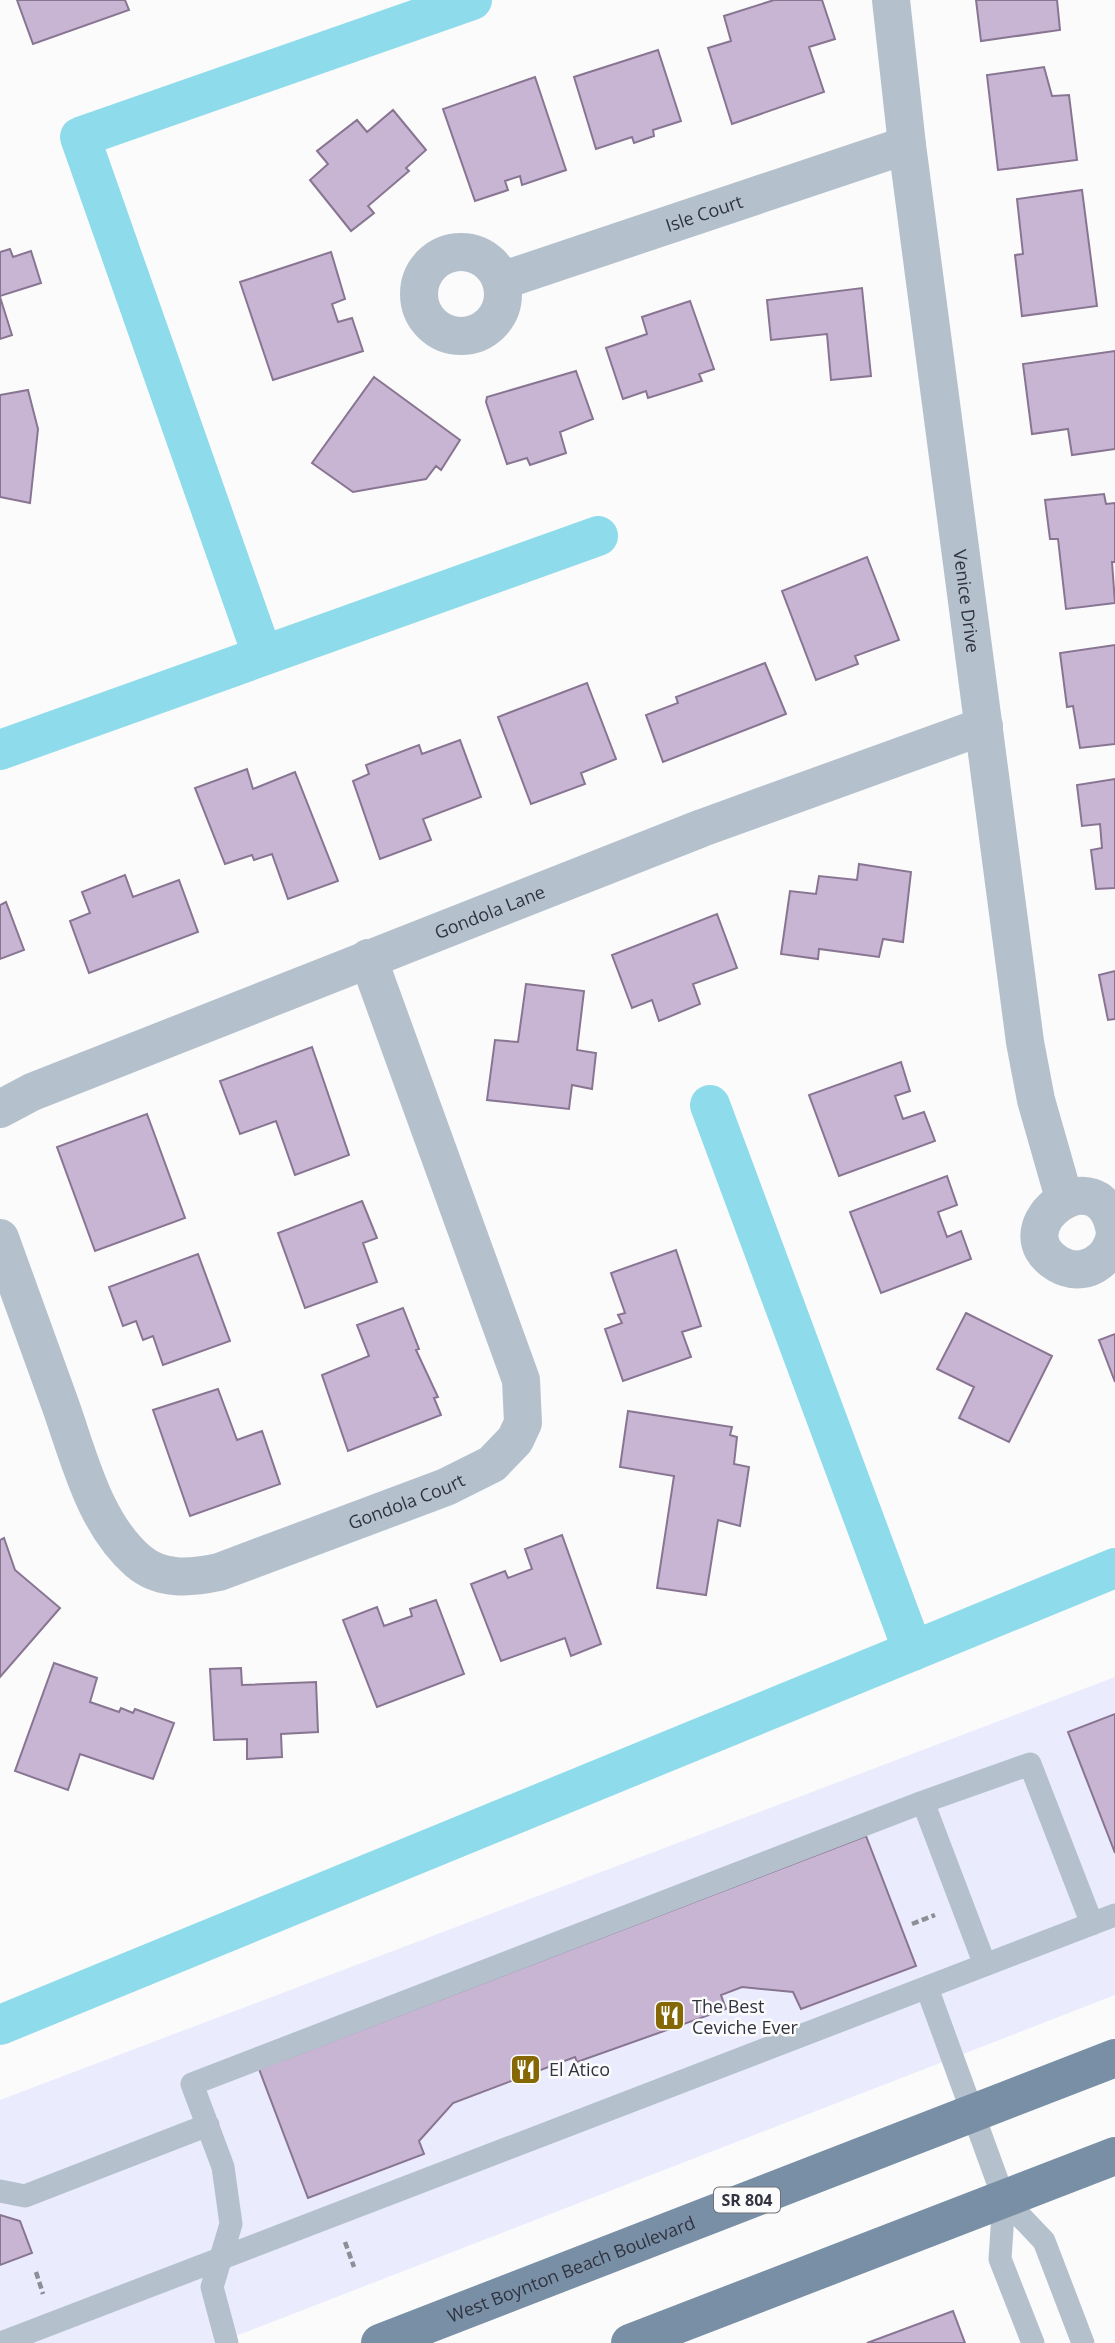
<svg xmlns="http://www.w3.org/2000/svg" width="1115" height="2343" font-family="'Open Sans',sans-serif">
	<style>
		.built { fill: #eaecfe }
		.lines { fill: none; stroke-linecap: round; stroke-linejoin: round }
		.canal { stroke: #8edbeb; stroke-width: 40 }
		.building { fill: #c8b4d3; stroke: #887592; stroke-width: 2 }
		.path { stroke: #8d8f96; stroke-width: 4.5; stroke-dasharray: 7 3.5; stroke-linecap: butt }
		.service { stroke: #b4c1cd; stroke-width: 23 }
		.minor { stroke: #b4c1cd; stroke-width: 38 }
		.primary { stroke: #788fa5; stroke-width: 38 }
		.labels { text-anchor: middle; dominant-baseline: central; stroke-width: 5; stroke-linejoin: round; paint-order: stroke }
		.shield { fill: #fbfbfb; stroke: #6e6f78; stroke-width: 2 }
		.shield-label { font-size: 16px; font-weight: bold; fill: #313340 }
		.street-label { font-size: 18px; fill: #313340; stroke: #fbfbfb }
		.poi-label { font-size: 18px; fill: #313340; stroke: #fbfbfb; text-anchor: start }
	</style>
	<rect width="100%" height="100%" fill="#fbfbfb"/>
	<path class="built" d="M1115,1677V1995L218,2343H0V2100Z"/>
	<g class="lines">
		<path class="canal" d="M262,654L80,137L472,0
			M0,750L598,536
			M710,1105L913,1651
			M0,2025L1115,1568"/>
	</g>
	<path class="building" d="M17,0H125L129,10L33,44Z
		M774,0H822L835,39L809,47L824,92L732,124L708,48L731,41L724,16Z
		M976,0H1057L1060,30L981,41Z
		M658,50L681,121L653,130L654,136L634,143L632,137L596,149L574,77Z
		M1044,67L1052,96L1069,95L1077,160L998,170L987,75Z
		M535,77L566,170L522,185L520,176L505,181L508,190L475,201L443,109Z
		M393,110L426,150L406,168L409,171L368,206L374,213L351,231L310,180L328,164L317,151L357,120L367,132Z
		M1082,190L1097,306L1022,316L1015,255L1023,254L1017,199Z
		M10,249L13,257L31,251L41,283L0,296V252Z
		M331,252L345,299L332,304L338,322L352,318L363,351L273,380L240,282Z
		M862,288L871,376L831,380L827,334L771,340L767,300Z
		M0,297L12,335L0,339Z
		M690,301L714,369L699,374L702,381L648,398L646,391L623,399L606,348L647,334L642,317Z
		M1115,351V449L1072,455L1068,429L1032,434L1023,364Z
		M576,371L593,419L560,432L566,453L530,465L527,458L507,464L486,402L487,397Z
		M374,377L460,440L441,470L436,466L426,479L353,492L312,463Z
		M28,390L38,429L30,503L0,497V395Z
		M1104,494L1106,504L1115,503V562H1112L1115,603L1066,609L1058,539H1050L1045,500Z
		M867,557L899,640L855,656L858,664L816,680L782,591Z
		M1115,645V744L1080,748L1073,706L1067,707L1060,653Z
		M765,663L786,714L663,762L646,715L678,703L676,697Z
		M587,683L616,759L581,773L585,784L531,804L498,717Z
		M460,740L481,797L423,819L431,840L380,859L353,781L369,774L366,765L419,745L422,754Z
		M247,769L253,789L295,772L338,881L288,899L272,854L254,860L252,855L225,864L195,788Z
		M1115,779V888L1096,889L1091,850L1102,848L1100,824L1082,826L1077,785Z
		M859,864L911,872L903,942L883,939L879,957L819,949L818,959L781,954L790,891L816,894L819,876L857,880Z
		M125,875L133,897L179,880L198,932L89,973L70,921L90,913L82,892Z
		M6,902L24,950L0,959V905Z
		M717,914L737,968L693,984L700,1004L659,1021L652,1000L632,1008L612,955Z
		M1115,971V1019L1108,1020L1099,975Z
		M526,984L584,991L577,1050L596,1053L592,1089L572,1085L569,1109L487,1100L495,1040L518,1042Z
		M312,1047L349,1155L295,1175L276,1121L240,1134L220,1081Z
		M901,1062L910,1091L895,1096L903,1119L924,1112L935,1141L839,1176L809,1095Z
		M147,1114L185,1218L95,1251L57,1147Z
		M947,1176L957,1205L938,1212L947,1237L961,1231L971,1259L881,1293L850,1212Z
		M362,1201L377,1238L363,1243L377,1282L305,1308L278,1233Z
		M676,1250L701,1326L682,1332L691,1357L623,1381L605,1329L622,1323L618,1315L625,1313L611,1273Z
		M198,1254L230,1341L163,1365L153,1336L143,1340L136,1321L123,1326L109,1287Z
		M403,1308L419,1349L416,1350L438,1397L434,1398L441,1415L348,1451L322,1375L369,1356L357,1325Z
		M966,1313L1052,1356L1009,1442L959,1418L974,1387L937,1369Z
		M1115,1334V1382L1099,1340Z
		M218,1389L237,1440L262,1431L280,1484L190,1516L153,1410Z
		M628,1411L732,1427L730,1435L737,1437L734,1464L749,1467L740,1526L718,1520L706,1595L657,1588L674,1476L620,1467Z
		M562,1535L601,1644L571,1656L565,1638L501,1661L471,1584L505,1571L508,1578L532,1569L525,1549Z
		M4,1538L15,1570L60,1608L0,1677V1540Z
		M436,1600L464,1674L377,1707L343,1620L377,1607L384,1626L412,1616L410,1609Z
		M54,1663L97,1678L90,1702L119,1712L121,1708L133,1713L135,1709L174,1723L153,1779L80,1754L68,1790L15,1771Z
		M241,1668L242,1685L316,1682L318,1732L281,1734L282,1757L247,1759V1739L214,1740L210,1669Z
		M1115,1714V1853L1068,1732Z
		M866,1836L916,1966L801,2009L793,1992L742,1987L721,1995L726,2009L577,2062L575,2057L453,2103L419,2141L424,2154L308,2198L259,2069Z
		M0,2215L20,2221L32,2253L0,2265Z
		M953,2311L965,2343H867Z"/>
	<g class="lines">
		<path class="path" d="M912,1924L935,1915
			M345,2242L354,2267
			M36,2272L43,2294"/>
		<path class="service" d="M985,1965L923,1802L1030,1764L1092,1924
			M927,1988L1004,2199L1044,2241L1083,2343
			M0,2191L25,2196L208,2125
			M1004,2199L1000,2259L1033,2343
			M1,2343L1115,1915
			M227,2343L212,2287L231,2224L223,2167L192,2084L923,1802"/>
		<g class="minor">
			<path id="s1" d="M891,0L907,145L1025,1042L1036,1100L1064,1198"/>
			<circle cx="461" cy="294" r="42"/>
			<path id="s2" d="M501,281L907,145"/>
			<path id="s3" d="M0,1109L32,1092L702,828L984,726"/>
			<path d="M1115,1232C1101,1150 998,1228 1058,1264C1084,1279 1110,1261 1115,1235"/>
			<path id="s4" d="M0,1238C20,1293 40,1349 60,1404C79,1457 94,1523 138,1561C161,1581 191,1578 219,1572L446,1487L492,1464L515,1440L523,1423L521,1380L368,958"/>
		</g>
		<g class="primary">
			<path id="s5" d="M380,2343L1115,2058"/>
			<path d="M630,2343L1115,2156"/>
		</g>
	</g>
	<defs>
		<symbol id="restaurant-square" viewBox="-11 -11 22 22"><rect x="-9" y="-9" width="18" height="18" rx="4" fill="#856803" stroke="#fbfbfb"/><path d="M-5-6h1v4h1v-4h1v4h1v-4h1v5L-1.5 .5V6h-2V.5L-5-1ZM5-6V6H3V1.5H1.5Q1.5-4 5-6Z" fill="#fff"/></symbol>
	</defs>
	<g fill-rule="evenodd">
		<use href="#restaurant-square" x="652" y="1998" width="35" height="35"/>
		<use href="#restaurant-square" x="508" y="2052" width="35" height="35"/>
	</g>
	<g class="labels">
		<rect class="shield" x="714" y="2187.5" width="66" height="25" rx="5"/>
		<g class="shield-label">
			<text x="747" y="2200">SR 804</text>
		</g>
		<g class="street-label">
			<text stroke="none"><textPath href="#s2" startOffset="214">Isle Court</textPath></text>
			<text stroke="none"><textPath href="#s1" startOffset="606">Venice Drive</textPath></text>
			<text stroke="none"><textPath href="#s3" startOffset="528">Gondola Lane</textPath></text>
			<text stroke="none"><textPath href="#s4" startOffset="639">Gondola Court</textPath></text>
			<text stroke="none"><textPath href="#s5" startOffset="205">West Boynton Beach Boulevard</textPath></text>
		</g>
		<g class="poi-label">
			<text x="692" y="2006">The Best<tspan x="692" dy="21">Ceviche Ever</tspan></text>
			<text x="549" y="2069">El Atico</text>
		</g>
	</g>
</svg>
